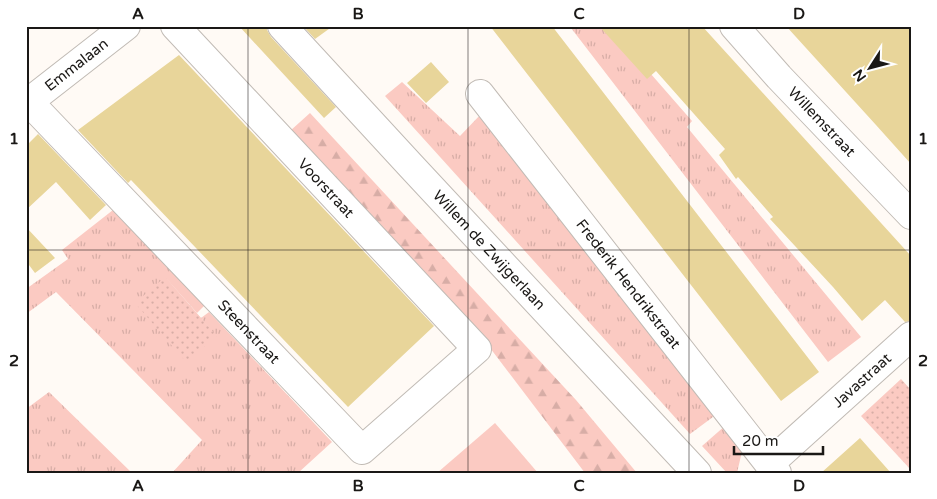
<svg xmlns="http://www.w3.org/2000/svg" width="937" height="499" font-family="'Varela Round',sans-serif">
	<style>
		.grass { fill: url(#grass-tufts) }
		.forest { fill: url(#forest-firs) }
		.park { fill: url(#park-dots) }
		.garden { fill: #fbcac2 }
		.building { fill: #e8d59a }
		.lines { fill: none; stroke-linecap: round; stroke-linejoin: round }
		.street-casing { stroke: #c1bbb5; stroke-width: 30 }
		.secondary-casing { stroke: #c1bbb5; stroke-width: 30 }
		.street { stroke: #fff; stroke-width: 28 }
		.secondary { stroke: #fff; stroke-width: 28 }
		.grid { fill: none; stroke: #1a1816; stroke-width: 1; stroke-opacity: 0.55 }
		.labels { text-anchor: middle; dominant-baseline: central; stroke-width: 4.5; stroke-linejoin: round; paint-order: stroke }
		.street-label { font-size: 15px; fill: #1a1816; stroke: #fff }
		.neatline { fill: none; stroke: #1a1816; stroke-width: 2 }
		.grid-label { font-size: 16px; text-anchor: middle; font-weight: bold; fill: #1a1816 }
	</style>
	<defs>
		<pattern id="grass-tufts" width="24" height="20" patternUnits="userSpaceOnUse" patternTransform="scale(1.25)"><rect width="24" height="20" fill="#fbcac2"/><path d="M3 7l-1-3M5 7V3M7 7l1-3M15 17l-1-3M17 17v-4M19 17l1-3" fill="none" stroke="#d7ada6"/></pattern>
		<pattern id="forest-firs" width="22" height="20" patternUnits="userSpaceOnUse" patternTransform="scale(1.25)"><rect width="22" height="20" fill="#fbcac2"/><path d="M5 1l3.5 6h-7zM16 11l3.5 6h-7z" fill="#d7ada6"/></pattern>
		<pattern id="park-dots" width="8" height="8" patternUnits="userSpaceOnUse" patternTransform="scale(1.25)"><rect width="8" height="8" fill="#fbcac2"/><path d="M2 2h.1M6 6h.1" fill="none" stroke="#d7ada6" stroke-width="1.8" stroke-linecap="round"/></pattern>
	</defs>
	<rect width="100%" height="100%" fill="#fffaf5"/>
	<path class="grass" d="M573,26H609L692,121L687,127L861,337L828,362L571,28Z
		M402,82L460,136L482,113L717,414L690,434L385,96Z
		M113,210L205,305L197,313L165,277L216,336L201,318L209,312L332,442L298,473H172L202,440L56,292L26,314V289L68,259L62,250Z
		M49,392L132,473H26V409Z
		M726,425L743,447L737,473H727L702,446Z"/>
	<path class="forest" d="M310,113L576,400L637,473H585L481,336L290,131Z"/>
	<path class="park" d="M165,277L217,336L186,362L135,303Z
		M901,379L911,390V470L861,416Z"/>
	<path class="garden" d="M495,423L538,473H437Z"/>
	<path class="building" d="M239,26H267V30L271,37L336,107L324,118Z
		M303,26H333L315,39Z
		M490,26H552L819,372L781,401Z
		M599,26H702L911,256V321L905,322L885,300L862,321L833,287L770,219L773,217L738,177L736,179L719,155L725,149L656,71L647,79Z
		M786,26H911V164L876,125Z
		M179,55L434,326L348,407L131,180L128,183L78,130Z
		M431,62L449,82L426,103L407,83Z
		M38,134L106,205L90,220L56,182L26,210V146Z
		M26,227L55,258L35,273L26,261Z
		M860,438L891,473H821Z"/>
	<g class="lines">
		<defs>
			<g id="street">
				<path id="s1" d="M734,26L779,77L911,215"/>
				<path id="s2" d="M480,94L769,464L777,473"/>
				<path id="s3" d="M29,102L362,450L477,349L175,26"/>
				<path id="s4" d="M26,104L126,26"/>
				<path id="s5" d="M769,464L911,336"/>
			</g>
			<g id="secondary">
				<path id="s6" d="M282,26L411,166L697,473"/>
			</g>
		</defs>
		<use href="#street" class="street-casing"/>
		<use href="#secondary" class="secondary-casing"/>
		<use href="#street" class="street"/>
		<use href="#secondary" class="secondary"/>
	</g>
	<path class="grid" d="M248,26V473M468,26V473M689,26V473M26,250H911"/>
	<g class="labels">
		<g class="street-label">
			<text stroke="none"><textPath href="#s4" startOffset="64">Emmalaan</textPath></text>
			<text stroke="none"><textPath href="#s1" startOffset="130">Willemstraat</textPath></text>
			<text transform="translate(326 188) rotate(47)">Voorstraat</text>
			<text stroke="none"><textPath href="#s6" startOffset="305">Willem de Zwijgerlaan</textPath></text>
			<text stroke="none"><textPath href="#s2" startOffset="241">Frederik Hendrikstraat</textPath></text>
			<text stroke="none"><textPath href="#s3" startOffset="318">Steenstraat</textPath></text>
			<text stroke="none"><textPath href="#s5" startOffset="125">Javastraat</textPath></text>
		</g>
	</g>
	<rect width="937" height="499" fill="none" stroke="#ffffff" stroke-width="55"/>
	<g transform="translate(870 68) rotate(234)" stroke="#ffffff" stroke-width="4" paint-order="stroke">
	<path d="M0-4L9 19L0 12L-9 19Z" fill="#1a1816"/>
	<text y="-8" font-size="14" font-weight="bold" text-anchor="middle" fill="#1a1816">N</text>
	</g>
	<path d="M734 446v8h89v-8" fill="none" stroke="#1a1816" stroke-width="2.5"/>
	<text x="742" y="446" font-size="15" fill="#1a1816" stroke="#ffffff" stroke-width="4" paint-order="stroke">20 m</text>
	<rect x="28" y="28" width="882" height="444" class="neatline"/>
	<g class="grid-label">
		<text x="138" y="19">A</text>
		<text x="358" y="19">B</text>
		<text x="579" y="19">C</text>
		<text x="799" y="19">D</text>
		<text x="14" y="144">1</text>
		<text x="923" y="144">1</text>
		<text x="14" y="366">2</text>
		<text x="923" y="366">2</text>
		<text x="138" y="491">A</text>
		<text x="358" y="491">B</text>
		<text x="579" y="491">C</text>
		<text x="799" y="491">D</text>
	</g>
</svg>
